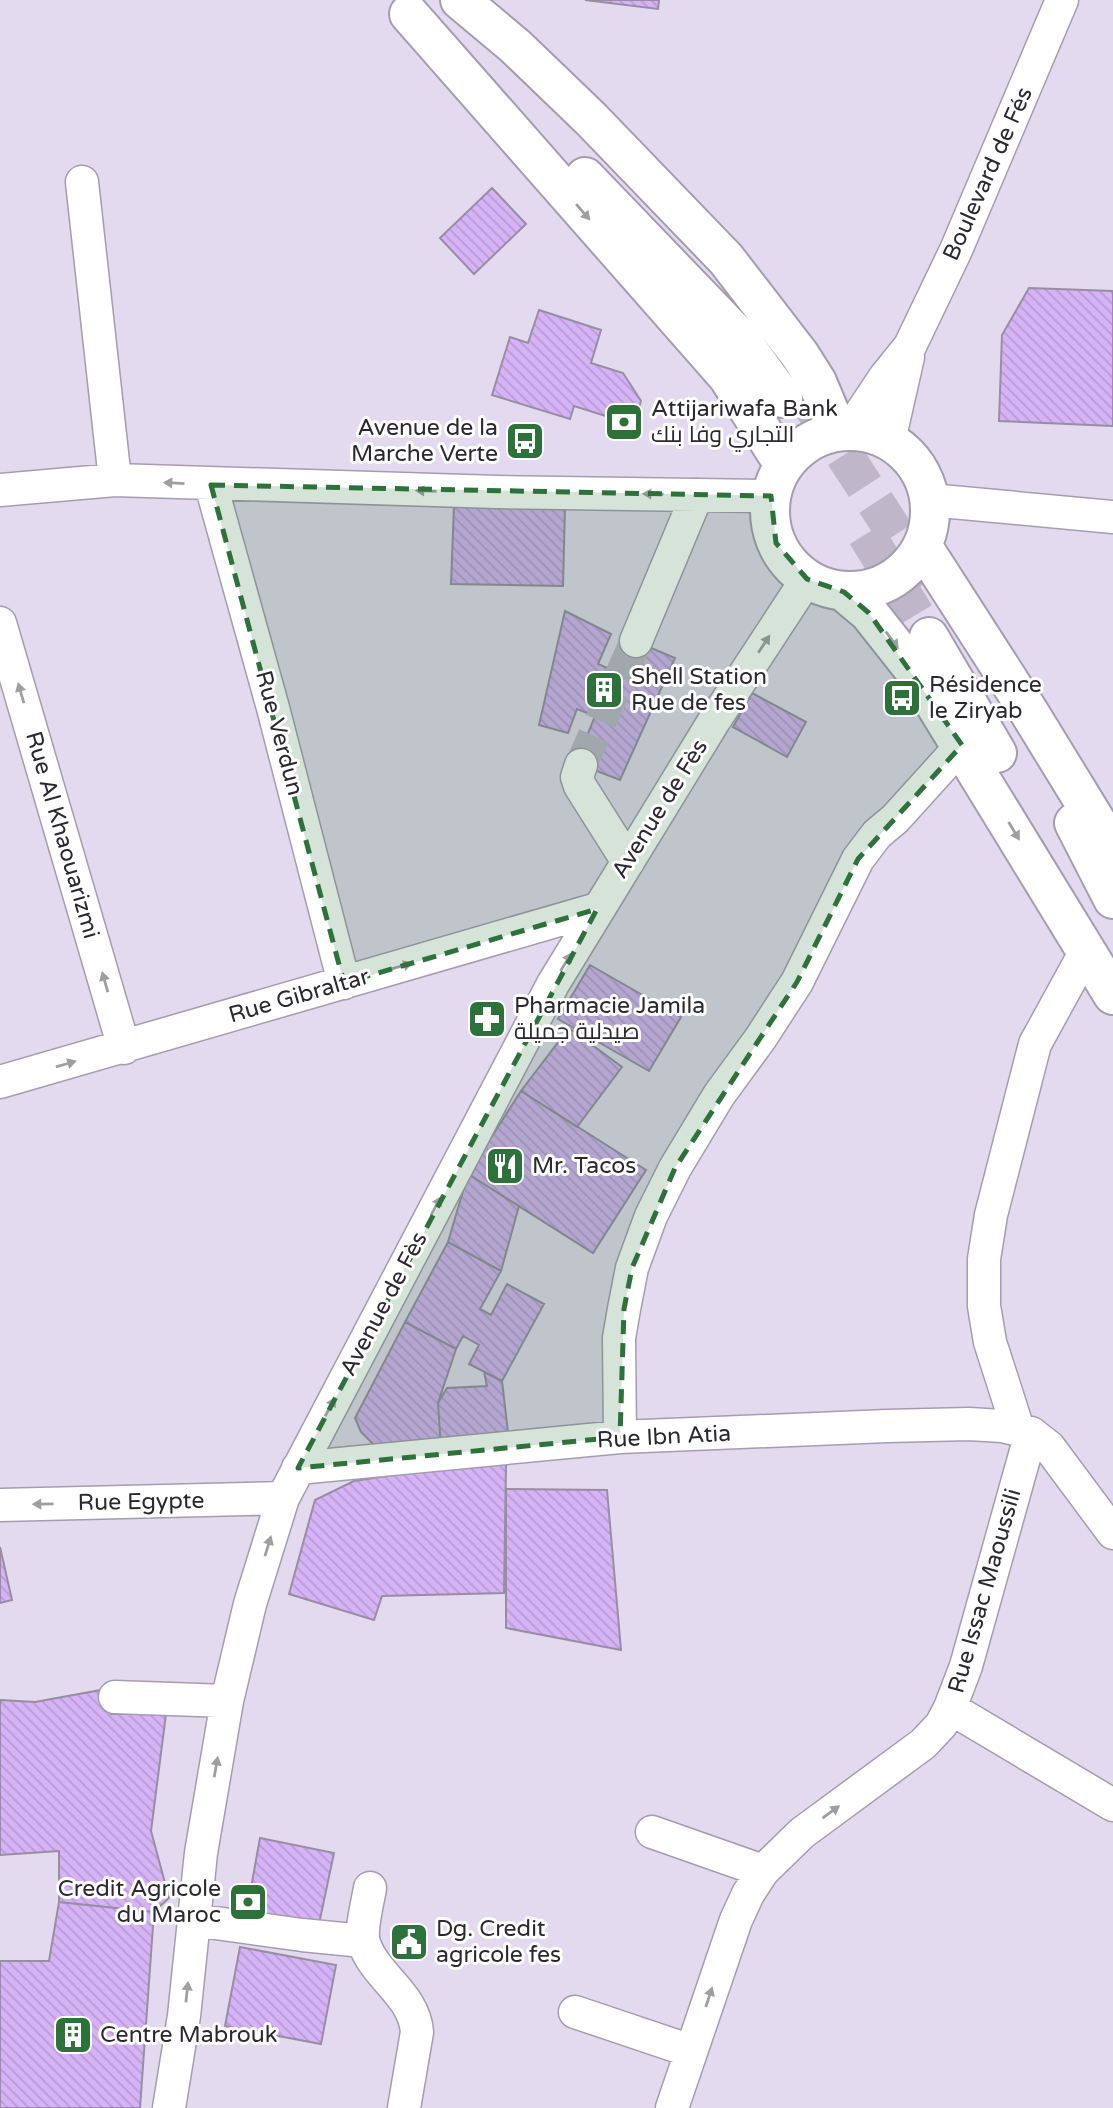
<svg xmlns="http://www.w3.org/2000/svg" width="1113" height="2108" font-family="'Varela Round',Cairo,sans-serif">
	<style>
		.building { fill: url(#building-back-hatch); stroke: #978ea2; stroke-width: 2 }
		.lines { fill: none; stroke-linecap: round; stroke-linejoin: round }
		.minor-tunnel { stroke: #bfb6c9; stroke-width: 32; stroke-dasharray: 32 16; stroke-linecap: butt }
		.major-tunnel { stroke: #bfb6c9; stroke-width: 38; stroke-dasharray: 38 19; stroke-linecap: butt }
		.minor-casing { stroke: #a69cb0; stroke-width: 35 }
		.major-casing { stroke: #a69cb0; stroke-width: 42 }
		.minor { stroke: #fff; stroke-width: 32 }
		.major { stroke: #fff; stroke-width: 38 }
		.oneway { fill: #a09ea2 }
		.marked { fill: #2d713b; fill-opacity: 0.2; stroke: #2d713b; stroke-width: 5; stroke-dasharray: 14 9; stroke-linejoin: round }
		.labels { text-anchor: middle; dominant-baseline: central; stroke-width: 6; stroke-linejoin: round; paint-order: stroke }
		.street-label { font-size: 23px; fill: #2c2830; stroke: #fff }
		.poi-label { font-size: 23px; fill: #2c2830; stroke: #fff; text-anchor: start }
	</style>
	<defs>
		<pattern id="building-back-hatch" width="6" height="6" patternUnits="userSpaceOnUse" patternTransform="scale(1.75)"><rect width="6" height="6" fill="#d6b3f7"/><path d="M-1 5l2 2M0 0l6 6M5-1l2 2" fill="none" stroke="#b89ad4"/></pattern>
	</defs>
	<rect width="100%" height="100%" fill="#e4daef"/>
	<path class="building" d="M585,0H659L658,9Z
		M492,188L526,224L474,274L440,238Z
		M1029,288L1113,291V426L999,421L1002,335Z
		M539,310L601,330L591,363L623,373L641,401L634,425L574,406L570,419L492,395L510,337L528,343Z
		M454,505L565,508L563,586L451,584Z
		M565,611L611,634L598,664L614,671L630,639L675,658L620,780L576,763L595,716L577,709L568,733L539,725Z
		M752,693L806,722L787,757L733,727Z
		M590,965L681,1017L649,1071L558,1019Z
		M569,1028L622,1067L577,1127L521,1091Z
		M521,1091L646,1170L593,1253L468,1174Z
		M468,1174L519,1206L501,1271L448,1242Z
		M448,1242L501,1271L480,1309L491,1315L507,1284L544,1304L502,1381L469,1364L479,1345L463,1336L456,1349L405,1322Z
		M405,1322L456,1349L438,1403L441,1448L378,1449L361,1432L355,1418Z
		M484,1372L502,1381L509,1441L441,1448L438,1403L447,1388L487,1386Z
		M506,1464L504,1593L382,1596L374,1620L289,1594L315,1500L354,1481L420,1471Z
		M506,1489L607,1490L621,1650L506,1628Z
		M0,1547L12,1600L0,1603Z
		M101,1690L111,1714H166L151,1831L169,1898L154,1912L59,1902V1851L0,1855V1700L35,1702Z
		M260,1838L334,1853L319,1924L247,1910Z
		M59,1902L154,1912L140,2108H0V1961H49Z
		M240,1947L336,1965L321,2044L225,2026Z"/>
	<g class="lines">
		<path class="minor-tunnel" d="M581,765L636,641"/>
		<path class="major-tunnel" d="M813,407L933,591
			M866,534L929,637"/>
		<defs>
			<path id="minor" d="M82,182L115,480
				M849,431L885,377L910,346L956,250L1062,0
				M889,441L908,357
				M211,485L273,708L344,983
				M0,490L115,480L497,492L771,496
				M930,500L1113,517
				M0,623L124,1048
				M636,641L697,495
				M581,765L577,777L580,786L628,862
				M0,1082L597,909
				M1018,1429L990,1342L984,1306V1259L991,1215L1035,1044L1086,951
				M620,1437L619,1338L624,1309L632,1268L651,1216L675,1168L719,1095L760,1039L797,982L858,859L877,834L895,819L962,745
				M298,1468L620,1437L887,1426L969,1424L1002,1426L1031,1433L1049,1447L1113,1533
				M0,1505L283,1498
				M115,1697L227,1701
				M950,1708L1113,1805
				M652,1832L763,1871
				M370,1888C368,1901 360,1930 364,1943C375,1977 414,1994 417,2032L404,2108
				M194,1920L302,1935L363,1941
				M575,2012L691,2051
				M169,2108L184,2016L201,1853L227,1701L250,1604L283,1498L553,984L714,721L807,579
				M672,2108L736,1920L748,1894L763,1871L802,1833L923,1744L941,1725L950,1708L966,1666L1031,1433"/>
			<path id="major" d="M460,0L515,46L591,119L726,259L800,355L817,382L838,432
				M409,14L728,377L784,465
				M585,177L738,336L783,398
				M770 511a80 80 0 1 1 160 0a80 80 0 1 1-160 0Z
				M923,547L1029,712L1113,849
				M844,592L869,613L914,670L1113,995
				M929,637L997,753
				M1074,823L1113,899"/>
		</defs>
		<use href="#minor" class="minor-casing"/>
		<use href="#major" class="major-casing"/>
		<use href="#minor" class="minor"/>
		<use href="#major" class="major"/>
	</g>
	<defs><path id="oneway-solid" d="M-6-.8H1V-3.2L6.5 0L1 3.2V.8H-6Z" transform="scale(1.75)"/></defs>
	<g class="oneway">
		<use href="#oneway-solid" transform="translate(583 212) rotate(49)"/>
		<use href="#oneway-solid" transform="translate(174 483) rotate(-177)"/>
		<use href="#oneway-solid" transform="translate(426 491) rotate(-178)"/>
		<use href="#oneway-solid" transform="translate(653 494) rotate(-179)"/>
		<use href="#oneway-solid" transform="translate(892 640) rotate(53)"/>
		<use href="#oneway-solid" transform="translate(764 644) rotate(-57)"/>
		<use href="#oneway-solid" transform="translate(21 693) rotate(-106)"/>
		<use href="#oneway-solid" transform="translate(1014 831) rotate(59)"/>
		<use href="#oneway-solid" transform="translate(566 962) rotate(-59)"/>
		<use href="#oneway-solid" transform="translate(402 966) rotate(-16)"/>
		<use href="#oneway-solid" transform="translate(105 982) rotate(-106)"/>
		<use href="#oneway-solid" transform="translate(66 1064) rotate(-16)"/>
		<use href="#oneway-solid" transform="translate(436 1206) rotate(-62)"/>
		<use href="#oneway-solid" transform="translate(330 1407) rotate(-62)"/>
		<use href="#oneway-solid" transform="translate(43 1504) rotate(179)"/>
		<use href="#oneway-solid" transform="translate(268 1546) rotate(-73)"/>
		<use href="#oneway-solid" transform="translate(216 1767) rotate(-80)"/>
		<use href="#oneway-solid" transform="translate(831 1812) rotate(-36)"/>
		<use href="#oneway-solid" transform="translate(187 1992) rotate(-84)"/>
		<use href="#oneway-solid" transform="translate(709 1997) rotate(-72)"/>
	</g>
	<path class="marked" d="M211,485L771,496L776,543L807,579L844,592L869,613L962,745L858,859L797,982L675,1168L632,1268L624,1309L620,1437L298,1468L597,909L344,983Z"/>
	<defs>
		<symbol id="bank-square" viewBox="-11 -11 22 22"><rect x="-9" y="-9" width="18" height="18" rx="4" fill="#2d713b" stroke="#fff"/><path d="M-6-4H6V4H-6ZM0-2.3a2.3 2.3 0 1 0 0 4.6a2.3 2.3 0 1 0 0-4.6Z" fill="#fff"/></symbol>
		<symbol id="bus-square" viewBox="-11 -11 22 22"><rect x="-9" y="-9" width="18" height="18" rx="4" fill="#2d713b" stroke="#fff"/><path d="M-5-6H5V4H4V6H2V4H-2V6H-4V4H-5ZM-3.5-4V0h7V-4ZM-3.5 1.2v1.5H-2V1.2ZM2 1.2v1.5H3.5V1.2Z" fill="#fff"/></symbol>
		<symbol id="building-square" viewBox="-11 -11 22 22"><rect x="-9" y="-9" width="18" height="18" rx="4" fill="#2d713b" stroke="#fff"/><path d="M-4-6H4V6H1V3H-1V6H-4ZM-2.5-4.3h1.7v1.8h-1.7ZM.8-4.3h1.7v1.8H.8ZM-2.5-1h1.7V.8h-1.7ZM.8-1h1.7V.8H.8Z" fill="#fff"/></symbol>
		<symbol id="pharmacy-square" viewBox="-11 -11 22 22"><rect x="-9" y="-9" width="18" height="18" rx="4" fill="#2d713b" stroke="#fff"/><path d="M-2-6h4v4h4v4h-4v4h-4v-4h-4v-4h4Z" fill="#fff"/></symbol>
		<symbol id="restaurant-square" viewBox="-11 -11 22 22"><rect x="-9" y="-9" width="18" height="18" rx="4" fill="#2d713b" stroke="#fff"/><path d="M-5-6h1v4h1v-4h1v4h1v-4h1v5L-1.5 .5V6h-2V.5L-5-1ZM5-6V6H3V1.5H1.5Q1.5-4 5-6Z" fill="#fff"/></symbol>
		<symbol id="civic-square" viewBox="-11 -11 22 22"><rect x="-9" y="-9" width="18" height="18" rx="4" fill="#2d713b" stroke="#fff"/><path d="M-.6-6.5H3V-4.5H.6V-3L4-1V1h2V6H-6V1h2V-1L-.6-3ZM-1.2 2.5V6h2.4V2.5Z" fill="#fff"/></symbol>
	</defs>
	<g fill-rule="evenodd">
		<use href="#bank-square" x="602" y="400" width="44" height="44"/>
		<use href="#bus-square" x="503" y="419" width="44" height="44"/>
		<use href="#building-square" x="582" y="668" width="44" height="44"/>
		<use href="#bus-square" x="880" y="676" width="44" height="44"/>
		<use href="#pharmacy-square" x="465" y="997" width="44" height="44"/>
		<use href="#restaurant-square" x="483" y="1144" width="44" height="44"/>
		<use href="#bank-square" x="226" y="1880" width="44" height="44"/>
		<use href="#civic-square" x="387" y="1920" width="44" height="44"/>
		<use href="#building-square" x="51" y="2013" width="44" height="44"/>
	</g>
	<g class="labels">
		<g class="street-label">
			<text transform="translate(988 174) rotate(-66)">Boulevard de Fés</text>
			<text transform="translate(279 733) rotate(75)">Rue Verdun</text>
			<text transform="translate(660 809) rotate(-58)">Avenue de Fès</text>
			<text transform="translate(62 835) rotate(74)">Rue Al Khaouarizmi</text>
			<text transform="translate(299 996) rotate(-16)">Rue Gibraltar</text>
			<text transform="translate(384 1304) rotate(-62)">Avenue de Fès</text>
			<text transform="translate(664 1437) rotate(-3)">Rue Ibn Atia</text>
			<text transform="translate(141 1502) rotate(-1)">Rue Egypte</text>
			<text transform="translate(985 1591) rotate(-74)">Rue Issac Maoussili</text>
		</g>
		<g class="poi-label">
			<text x="651" y="409">Attijariwafa Bank<tspan x="651" dy="26">التجاري وفا بنك</tspan></text>
			<text x="498" y="428" text-anchor="end">Avenue de la<tspan x="498" dy="26">Marche Verte</tspan></text>
			<text x="631" y="677">Shell Station<tspan x="631" dy="26">Rue de fes</tspan></text>
			<text x="929" y="685">Résidence<tspan x="929" dy="26">le Ziryab</tspan></text>
			<text x="514" y="1006">Pharmacie Jamila<tspan x="514" dy="26">صيدلية جميلة</tspan></text>
			<text x="532" y="1166">Mr. Tacos</text>
			<text x="221" y="1889" text-anchor="end">Credit Agricole<tspan x="221" dy="26">du Maroc</tspan></text>
			<text x="436" y="1929">Dg. Credit<tspan x="436" dy="26">agricole fes</tspan></text>
			<text x="100" y="2035">Centre Mabrouk</text>
		</g>
	</g>
</svg>
